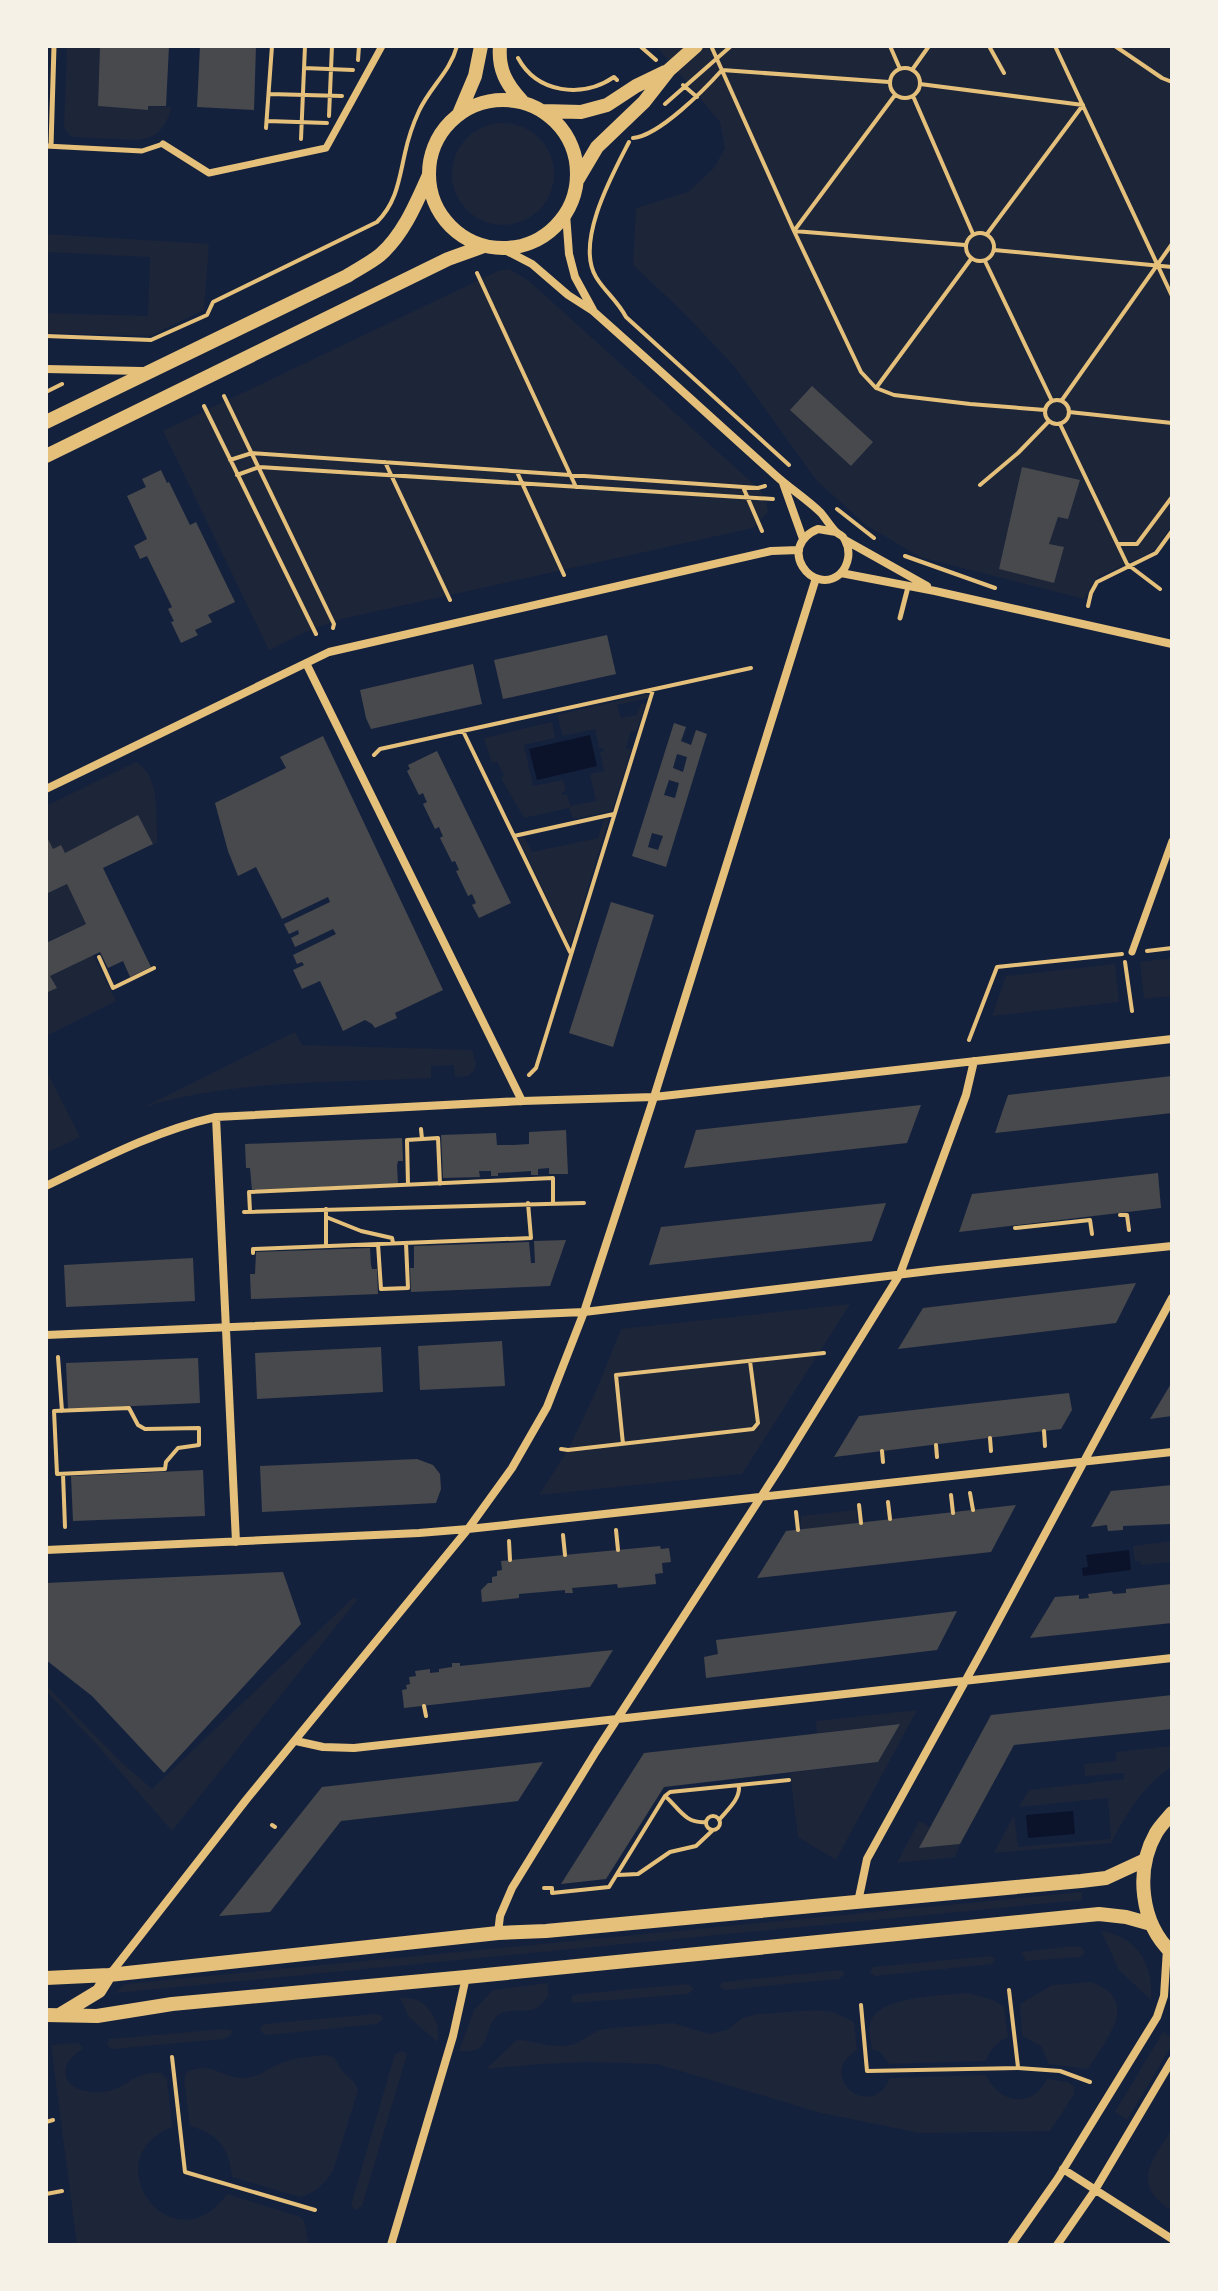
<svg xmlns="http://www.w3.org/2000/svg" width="1218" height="2291" font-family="'PT Sans Narrow',sans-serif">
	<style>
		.green { fill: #1d2539 }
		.water { fill: #0b132b }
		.building { fill: #48494c; fill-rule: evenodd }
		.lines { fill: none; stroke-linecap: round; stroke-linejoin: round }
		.path { stroke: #e5c07b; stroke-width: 4 }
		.service { stroke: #e5c07b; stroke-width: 5 }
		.pedestrian { stroke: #e5c07b; stroke-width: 7 }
		.minor { stroke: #e5c07b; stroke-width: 8 }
		.primary { stroke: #e5c07b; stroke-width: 14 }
	</style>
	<rect width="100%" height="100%" fill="#14213d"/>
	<path class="green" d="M67,46H100L98,106L147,110L148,106L171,107C167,127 157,138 137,140L72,137L66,131L64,127Z
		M656,46H1172V525L1154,551L1096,578L1084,599L920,557L866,525L817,481L734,366L683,312L633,265L636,208L688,192L714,168L725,148L720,122Z
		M452 174a51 51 0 1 1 102 0a51 51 0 1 1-102 0Z
		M46,234L209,244L204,310L150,336L46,333V313L148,316L150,257L46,252Z
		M509,269L529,281L758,488L766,499L768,512L753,528L341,619L305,632L269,650L163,431L498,271Z
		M648,694V698L617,705L621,718L637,715L641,704L646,703L636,732L631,731L626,748L631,750L612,811L573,819L569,808L524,818L501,778L504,776L497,761L492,763L484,738L552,722L555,738L524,745L533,786L563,780L566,791L562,792V795H567L570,806L596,801L590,774L604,771L600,752L604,751L603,748H599L595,729L563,736L557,715Z
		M136,762C161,776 156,818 157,843L153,844L138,815L65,853L53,849L46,835V806Z
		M604,819H609L570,945L518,838L524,837L532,852L598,838Z
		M67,884L86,924L47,942L46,894Z
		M93,955L116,1001L46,1036V993L57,988L50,976Z
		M1172,958V996L1144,999L1140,962Z
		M1115,964L1119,1002L992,1016L1006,976Z
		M295,1032L302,1045L472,1050L476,1064L474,1071L468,1076L455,1077L454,1065L431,1066V1078C335,1083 236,1079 144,1107Z
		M46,1070L80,1137L46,1153Z
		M850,1304L742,1474L539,1495L568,1450L597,1389L621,1329Z
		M856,1510L858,1523L801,1530V1516Z
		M1172,1541V1562L1141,1565L1140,1561H1135L1133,1546Z
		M354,1597L357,1600L172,1831L97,1745L46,1691V1685L120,1761L152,1789Z
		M917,1710L836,1860L798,1837L790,1773L878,1762L899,1724L817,1733L816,1721Z
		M1172,1746V1767C1143,1785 1127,1813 1111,1843L994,1853L1014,1815L1018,1847L1111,1839L1108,1798L1019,1807L1029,1790L1124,1779V1773L1085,1776L1084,1764L1116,1761V1752Z
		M919,1821L930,1827L919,1848L960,1844L955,1857L897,1863Z
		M1082,1892V1900L115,1993L125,1984Z
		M1101,1931C1137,1936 1154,1965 1151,2000L1119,1970Z
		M1074,1946L1081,1947L1085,1952L1080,1957L1026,1961L1021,1952Z
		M990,1956L995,1959L992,1964L875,1976L870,1972L873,1967Z
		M841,1970L845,1974L839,1979L724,1990L719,1986L723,1982Z
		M1091,1982C1142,2000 1106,2039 1088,2069L1049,2064L1041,2046L1022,2036L1020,2004L1052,1985Z
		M548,1983V1996C545,2000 540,2007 534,2009C523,2013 507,2007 497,2016C481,2030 495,2054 459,2051L474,2010L493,1990Z
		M688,1984L694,1989L688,1994L572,2003V1996L578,1994Z
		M968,1993L993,2000L1004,2007L1008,2037C997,2042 990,2049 986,2061L889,2064L880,2052L872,2049C871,2041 868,2031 870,2024C875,1996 946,1995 968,1993Z
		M400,1998C405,1998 409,1998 414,1999C431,2004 442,2026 437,2042L409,2017Z
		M816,2010L833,2012L854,2022L857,2050C815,2074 870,2124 890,2078L986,2075C999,2104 1033,2109 1047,2079L1068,2082L1074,2087V2094L1050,2131L920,2133L821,2113L657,2064L588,2062L541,2064L486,2069L517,2040C537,2041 555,2050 575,2044C585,2040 592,2032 603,2029L673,2023L709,2034L727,2030L742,2018L758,2014Z
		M373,2014L381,2015L383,2019L377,2024L268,2035L262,2033L260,2028L265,2024Z
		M224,2029L232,2030L231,2035L223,2039L112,2049L107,2045L109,2039Z
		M1163,2032L1172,2038V2045L1127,2120L1115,2112Z
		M78,2043L83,2048C78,2053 68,2058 66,2067C61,2090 92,2095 108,2091C128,2087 136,2070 161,2073L167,2079L172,2127C91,2160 174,2269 227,2194L301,2217L304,2221L309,2245H77L51,2045Z
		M402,2051L407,2054L362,2206L356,2210L351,2205L395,2054Z
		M325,2055L334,2057L343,2072L354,2082L358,2090L333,2171C325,2183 314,2194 300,2197L232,2177C229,2147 218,2134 190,2126L184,2080L187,2072C210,2061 219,2076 241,2078C258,2079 267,2068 282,2063C295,2057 311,2057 325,2055Z
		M1172,2129V2211C1130,2184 1152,2161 1172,2129Z"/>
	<path class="water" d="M590,735L597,766L537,780L529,749Z
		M1129,1550L1131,1570L1083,1576L1082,1568L1088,1567L1086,1555Z
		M1073,1811L1075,1834L1028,1838L1026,1815Z"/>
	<path class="building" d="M100,46H169L166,106H148V110L98,106Z
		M200,46H256L254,110L197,107Z
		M812,386L873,442L851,466L790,410Z
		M1022,467L1080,480L1068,519L1058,517L1049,544L1064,547L1054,583L999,569Z
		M161,470L167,483L169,482L190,525L196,522L235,602L208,615L212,622L195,630L198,635L181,643L171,622L174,621L168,609L172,607L147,556L140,559L134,546L147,539L127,496L146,487L142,479Z
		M607,635L616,674L503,699L494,660Z
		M473,664L482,704L371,729L366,718L360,690Z
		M674,723L686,727L681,741L691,745L696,730L707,734L666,867L632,856ZM677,754L687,757L683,772L673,768ZM669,780L679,783L675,798L664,795ZM652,833L663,836L658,850L648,847Z
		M323,736L443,990L395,1013L397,1018L375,1028L372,1024L365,1020L343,1031L320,981L302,989L293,970L304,965L302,962L297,964L293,955L336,934L333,929L295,947L291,938L299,934L298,930L289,934L284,924L330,902L328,897L282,919L256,867L238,876L228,851L215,803L286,768L280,757Z
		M437,751L511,903L479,918L472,905L476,903L472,894L468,896L456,871L459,870L455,861L452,862L440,838L443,836L441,832L439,827L435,829L423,804L427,802L425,798L423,793L419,795L407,771L410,769L408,765Z
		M138,815L153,844L103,868L151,967L130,977L123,961L108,968L100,952L50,976L57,988L46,993V943L86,924L67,884L46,894V835L53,849L61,845L65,853Z
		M611,902L654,915L613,1047L569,1033Z
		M1172,1076V1113L995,1133L1008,1095Z
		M921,1105L907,1143L684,1168L696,1130Z
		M566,1130L568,1174H549V1168L538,1169V1175H531V1171L498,1173V1176H491V1171H479L480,1177L443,1178L441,1135L496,1133L497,1145H513L529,1144V1132Z
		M402,1138L403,1161H398L397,1166L398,1184L252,1190L250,1168H246L245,1144Z
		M1158,1173L1161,1208L959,1232L972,1194Z
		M886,1203L872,1241L649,1265L661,1227Z
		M566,1240L550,1286L411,1292L410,1268H414V1246L529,1242L531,1263H535L534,1241Z
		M370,1248L371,1265L372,1269H377L378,1294L251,1299L250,1274H255L256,1252Z
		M193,1258L195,1301L66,1307L64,1265Z
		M1136,1283L1116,1323L898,1349L923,1308Z
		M502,1341L505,1386L420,1390L418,1346Z
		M381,1347L383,1392L257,1399L255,1353Z
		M198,1358L200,1403L68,1409L66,1363Z
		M1172,1382V1416L1150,1419Z
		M1069,1393L1072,1410L1061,1429L834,1457L859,1416Z
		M417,1459L433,1465L440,1474L441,1489L436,1503L262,1512L260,1466Z
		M203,1470L205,1516L73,1521L71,1476Z
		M1172,1485L1171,1524L1123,1526V1530L1108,1531L1107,1525L1091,1527L1111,1491Z
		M1016,1505L991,1552L757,1578L786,1531Z
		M660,1546L661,1549L669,1548L671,1562L662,1563L663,1573L655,1574L656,1584L618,1588L617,1584L572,1588L573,1593H565V1590L519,1594V1598L482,1602L481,1590L488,1583H492V1577L497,1576V1571L502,1570L501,1561Z
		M283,1572L301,1624L164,1773L92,1696L46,1660V1583Z
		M1172,1584V1623L1030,1638L1055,1597L1079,1595V1599L1089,1598L1088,1594L1112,1591L1113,1594L1126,1593V1589Z
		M957,1611L937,1650L706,1678L704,1657L718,1654L716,1640Z
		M613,1650L590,1687L404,1708L402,1690L407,1689L406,1685L410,1684L409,1677L416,1676L415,1671L430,1669V1673L439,1672V1669L452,1667V1663H460V1666Z
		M1172,1695V1729L1014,1745L960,1844L919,1848L991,1715Z
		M900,1724L878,1762L664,1787L606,1879L561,1884L644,1753Z
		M543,1762L518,1801L341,1821L270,1912L219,1916L322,1787Z"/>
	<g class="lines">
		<path class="path" d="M640,46L656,60
			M890,46L900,69
			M989,46L1004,73
			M1055,46L1172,296
			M1115,46L1162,78L1172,82
			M712,48L794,231L861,372L876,388L894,395L970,404L1045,410
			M518,58C537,93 582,99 614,77L617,80
			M358,60L359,46
			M304,68L353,70
			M890 83a15 15 0 1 1 30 0a15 15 0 1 1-30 0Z
			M912,70L929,46
			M920,84L1083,105L987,234
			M683,85L697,97
			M269,94L342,96
			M895,95L794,231L965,245
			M913,96L973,234
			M665,104L731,46
			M329,116L332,46
			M267,121L327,123
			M266,128L272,46
			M633,138C659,136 705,89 722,70L889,82
			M301,139L305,46
			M629,142C612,175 575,242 596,277C605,292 617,300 626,317L789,465
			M966 247a14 14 0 1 1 28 0a14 14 0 1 1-28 0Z
			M994,250L1172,267
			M985,261L1052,401
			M477,273L576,487
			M46,336L151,340L207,315L213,302L377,222C397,202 399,179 405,153C408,139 413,124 419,111C430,87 450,72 457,46
			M876,388L971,259
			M46,392L62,384
			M224,396L334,624L333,628
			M1045 412a12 12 0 1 1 24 0a12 12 0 1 1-24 0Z
			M1062,400L1172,244
			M204,406L316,634
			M1069,412L1172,423
			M1060,424L1127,564L1160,589
			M230,460L252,453L758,488L765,486
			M385,462L450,600
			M517,472L564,575
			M237,475L259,467L773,499
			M980,485L1018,453L1049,421
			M743,487L762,531
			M837,509L874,538
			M1118,544H1137L1172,497
			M905,556L995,588
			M1088,606L1091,593L1097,582L1156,553L1172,531
			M463,731L570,952
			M374,755L380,749L751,668
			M514,836L614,814
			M1147,951L1172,948
			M99,957L113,988L154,968
			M1125,962L1132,1011
			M969,1040L997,967L1122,954
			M529,1075L536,1068L653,690
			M421,1129L422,1139
			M408,1185L407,1140L438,1138L440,1184
			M250,1211L249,1192L553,1178V1203
			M244,1212L584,1203
			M1120,1215H1127L1129,1230
			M326,1217L361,1231L392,1238L393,1243
			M1015,1228L1090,1220L1092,1234
			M378,1244L381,1289L408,1288L406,1243
			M326,1246V1209
			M253,1253V1249L531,1238L528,1203
			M58,1357L62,1411
			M129,1408L138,1425L145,1429L199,1428V1445L178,1448L166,1462L165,1469L57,1474L54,1411Z
			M1044,1431L1045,1446
			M990,1438L991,1451
			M623,1444L616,1375L824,1353
			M936,1445L937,1457
			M561,1449L568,1450L753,1429L758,1423L750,1361
			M882,1451L883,1462
			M63,1474L65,1527
			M970,1493L973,1510
			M951,1495L953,1513
			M888,1502L890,1519
			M859,1505L861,1523
			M796,1512L798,1530
			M616,1530L618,1550
			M563,1535L565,1555
			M509,1541L510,1560
			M424,1706L426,1716
			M665,1796C679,1808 685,1824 706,1822
			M706 1823a7 7 0 1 1 14 0a7 7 0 1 1-14 0Z
			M719,1820C727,1810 740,1800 739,1786
			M272,1825L275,1827
			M618,1875L638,1874L670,1852L696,1846L713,1830
			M544,1888H552V1893L609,1887L665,1796L670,1792L789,1780
			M1009,1990L1018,2067
			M861,2005L867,2071L1018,2068L1060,2071L1090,2082
			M172,2057L185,2172L315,2210
			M46,2122L53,2120
			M46,2194L62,2191"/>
		<path class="service" d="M46,146L142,151L163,144
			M51,146L54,46
			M900,618L908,587"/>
		<path class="pedestrian" d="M163,144L209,173L326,148L382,46
			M1132,952L1172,841"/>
		<path class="minor" d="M566,214L569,254L575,277L593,310
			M501,248L532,264L568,295L593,311C654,365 714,420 774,474C789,488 807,499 821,513C826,519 831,527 836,532C842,537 842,534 845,540C851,551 849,565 840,574C813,597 775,547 818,529L836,532
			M46,369L142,371
			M783,483L803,539
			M845,540L927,586
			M841,573L935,591L1172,644
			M306,663L522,1101
			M46,789L329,652L771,551L799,550
			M216,1117L236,1542
			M46,1186C102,1159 155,1131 216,1117L522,1101L654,1097L1172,1039
			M46,1335L584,1312L938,1270L1172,1246
			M46,1550L419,1533L468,1529L1172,1452
			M296,1741L323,1747L354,1748L1172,1658
			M858,1902L867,1859L983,1649L1172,1298
			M498,1933L500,1916L512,1888L597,1750L781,1466L900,1274L966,1095L974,1061
			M111,1973L246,1800L468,1529L512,1468L547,1407L584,1312L654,1097L816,578
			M1063,2169L1172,2239
			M391,2245L453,2036L466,1977
			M1011,2245L1058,2178L1157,2017L1164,1996L1167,1949
			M1057,2245L1095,2190L1172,2060"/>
		<path class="primary" d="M500,46C498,69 506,84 522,101
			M429 174a74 74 0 1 1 148 0a74 74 0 1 1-148 0Z
			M543,111L581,112L607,105L636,86L665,72
			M459,114L475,76L481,46
			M578,179L597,147L644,102L669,70L696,46
			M46,422L347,276C358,269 370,263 380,255C403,235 416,204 428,177
			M46,456L448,259L484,246
			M1172,1813C1167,1819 1160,1826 1156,1833C1135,1870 1140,1923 1172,1953
			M46,1978L109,1975L498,1933L546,1931L1081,1881L1106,1878L1145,1860
			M61,2014L99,1991L109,1975
			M46,2015L97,2016L172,2004L466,1977L1099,1914L1126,1917L1151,1924"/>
	</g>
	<rect width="1218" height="2291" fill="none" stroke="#f6f1e7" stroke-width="96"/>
</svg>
